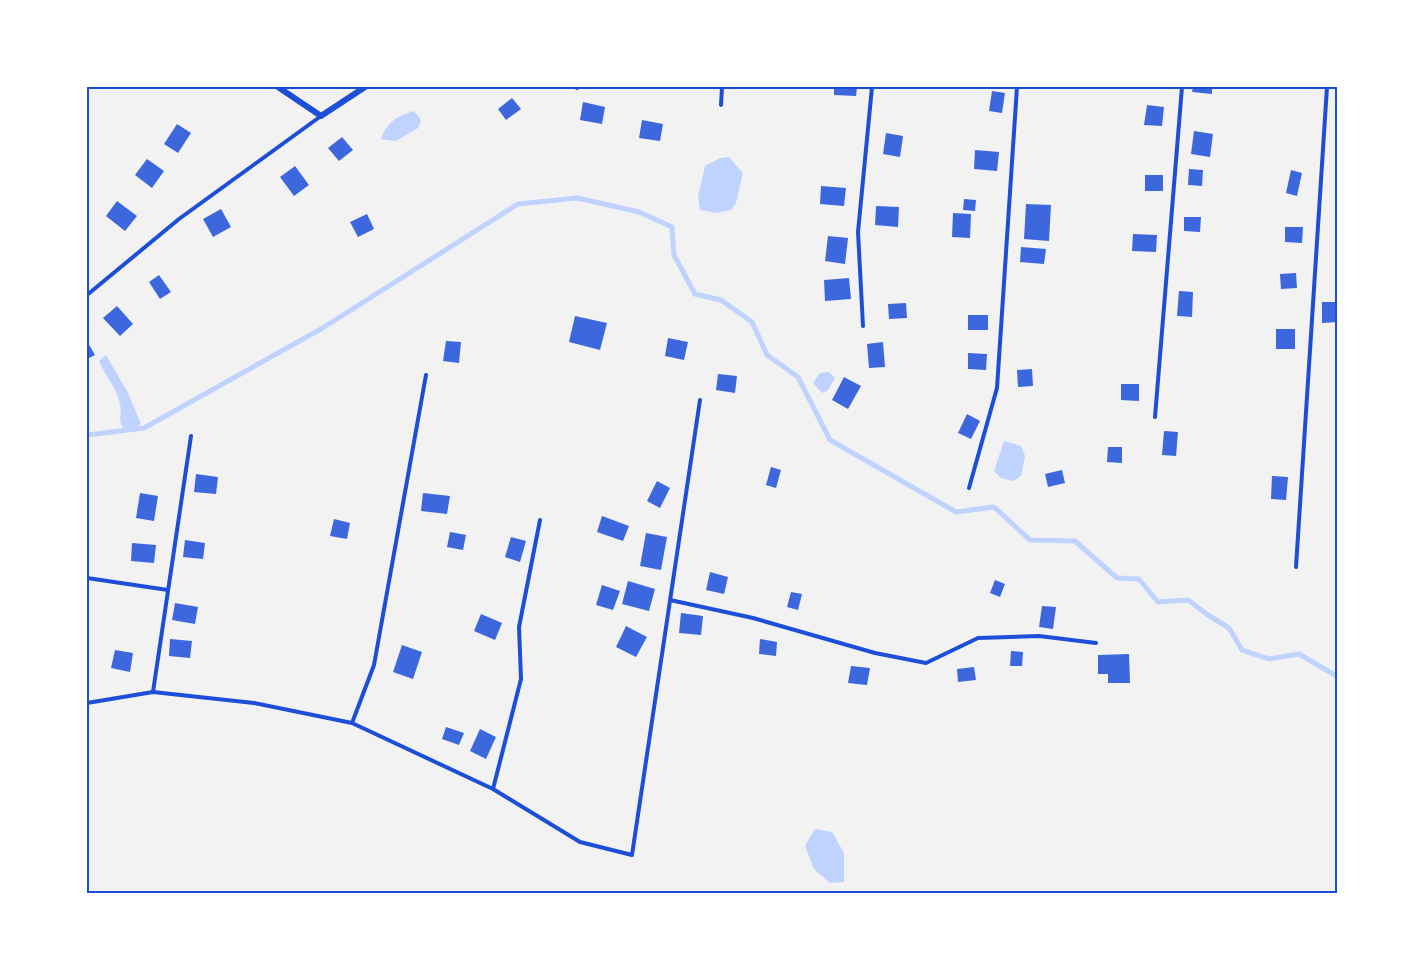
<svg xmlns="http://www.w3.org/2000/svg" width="1425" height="980" font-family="Bitter,serif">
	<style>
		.water { fill: #bfd3fe }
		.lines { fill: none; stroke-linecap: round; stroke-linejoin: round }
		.stream { stroke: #bfd3fe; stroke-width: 5 }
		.building { fill: #3d67dc }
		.service { stroke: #1d4ed8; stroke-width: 4 }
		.minor { stroke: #1d4ed8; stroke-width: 6 }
		.neatline { fill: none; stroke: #1d4ed8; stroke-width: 2 }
	</style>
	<rect width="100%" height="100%" fill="#f2f2f2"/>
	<path class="water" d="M414,111L421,120L418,128L396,141L381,139C387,122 397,116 414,111Z
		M729,157L743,173L736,203L731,210L717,213L700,210L698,196L705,166L720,158Z
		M106,355L128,393L141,424L134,429L125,431C116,417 123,418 120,404C117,388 105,376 99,361Z
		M829,372L835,378L828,390L822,393L813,383L820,373Z
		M1004,441L1021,446L1025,456L1021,476L1013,481L1001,478L994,471Z
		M815,829L832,832L844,853V882L830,883L814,869L805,846Z"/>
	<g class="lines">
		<path class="stream" d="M87,435L144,428L321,329L518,204L577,198L639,212L672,227L674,255L695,294L721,300L752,322L767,355L798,377L830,440L956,512L994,507L1030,540L1075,541L1117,578L1139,579L1158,602L1188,600L1208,615L1229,628L1242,650L1269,659L1299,654L1338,677"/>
	</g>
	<path class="building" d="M834,87H857L856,96L834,95Z
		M1193,87H1212V94L1192,92Z
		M992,91L1005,93L1002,113L989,111Z
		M512,98L521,109L506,120L498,109Z
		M583,102L605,107L602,124L580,120Z
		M1147,105L1164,107L1162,126L1144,125Z
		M642,120L663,124L660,141L639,138Z
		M177,124L191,133L178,153L164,144Z
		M1194,131L1213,134L1210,157L1191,154Z
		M886,133L903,136L900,157L883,154Z
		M342,137L353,150L339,161L328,148Z
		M975,150L999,152L997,171L974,169Z
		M147,159L164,171L152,188L135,175Z
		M295,166L309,185L294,196L280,177Z
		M1189,169L1203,170L1202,186L1188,185Z
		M1291,170L1302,173L1297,196L1286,193Z
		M1145,175H1163V191H1145Z
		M821,186L846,188L844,206L820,204Z
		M964,199L976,200L975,211L963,210Z
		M117,201L137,216L125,231L106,216Z
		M1026,204L1051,205L1049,241L1024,239Z
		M876,206L899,207L898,227L875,225Z
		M221,209L231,227L213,237L203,219Z
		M953,213L971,214L970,238L952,237Z
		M367,214L374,229L358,237L350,222Z
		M1184,217H1201L1200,232L1184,231Z
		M1285,227H1303L1302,243L1285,242Z
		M1133,234L1157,235L1156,252L1132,251Z
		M828,236L848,238L845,264L825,261Z
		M1021,247L1046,249L1044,264L1020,262Z
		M1296,273L1297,288L1281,289L1280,274Z
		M159,275L171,292L160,299L149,282Z
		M849,278L851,299L825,301L824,280Z
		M1179,291L1193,292L1192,317L1177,316Z
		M1322,302H1338V322L1322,323Z
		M906,303L907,318L889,319L888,304Z
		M117,306L133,324L120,336L103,318Z
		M968,315H988V330H968Z
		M575,316L607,323L600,350L569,342Z
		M1276,329H1295V349H1276Z
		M668,338L688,342L684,360L665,356Z
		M87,341L95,355L87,359Z
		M446,341L461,342L459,363L443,361Z
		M883,342L885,367L869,368L867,344Z
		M968,353L987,354L986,370L968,369Z
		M1032,369L1033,386L1018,387L1017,370Z
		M718,374L737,376L735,393L716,390Z
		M844,377L861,386L848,409L832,400Z
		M1121,384H1139V401L1121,400Z
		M967,414L980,421L971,439L958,433Z
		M1164,431L1178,432L1176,456L1162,455Z
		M1108,447H1122V463L1107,462Z
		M771,467L781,470L776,488L766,485Z
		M1062,470L1065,483L1048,487L1045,474Z
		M196,474L218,477L216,494L194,492Z
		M1272,476L1288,477L1286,500L1271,499Z
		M657,481L670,488L660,508L647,501Z
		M140,493L158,496L154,521L136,518Z
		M423,493L450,496L447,514L421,511Z
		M602,516L629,526L623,541L597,532Z
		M334,519L350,523L347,539L330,536Z
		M450,532L466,535L463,550L447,547Z
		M646,533L667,537L661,570L640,566Z
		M511,537L526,541L520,562L505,557Z
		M185,540L205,543L203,559L183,557Z
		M132,543L156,545L154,563L131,561Z
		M710,572L728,577L724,594L706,590Z
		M995,580L1005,584L1000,597L990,593Z
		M628,581L655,589L649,611L622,604Z
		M602,585L620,591L613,610L596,605Z
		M791,592L802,594L798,610L787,607Z
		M175,603L198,607L195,624L172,620Z
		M1042,606L1056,607L1053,629L1039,627Z
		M681,613L703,616L701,635L679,633Z
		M481,614L502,623L495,640L474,631Z
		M626,626L647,637L636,657L616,647Z
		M170,639L192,641L190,658L169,656Z
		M760,639L777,642L776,656L759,654Z
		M402,645L422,652L413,679L393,672Z
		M115,650L133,653L130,672L111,668Z
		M1011,651L1023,652L1022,666H1010Z
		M1129,654L1130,683H1108V674H1098V655Z
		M851,666L870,668L867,685L848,683Z
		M974,667L976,680L958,682L957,669Z
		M446,727L464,733L459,745L442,739Z
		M480,729L496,737L486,759L470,751Z"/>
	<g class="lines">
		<path class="service" d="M577,87V88
			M721,105L722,87
			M87,295L179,219L321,116
			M863,326L858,232L872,87
			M1155,417L1182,87
			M969,488L997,388L1017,87
			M1296,567L1327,87
			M87,578L168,590
			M670,600L753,618L875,653L926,663L978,638L1039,636L1096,643
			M153,692L254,703L352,723L493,789L521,679L519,627L540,520
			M87,703L153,692L191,436
			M352,723L374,665L426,375
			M493,789L580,842L632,855L700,400"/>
		<path class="minor" d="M278,87L321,116L365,87"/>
	</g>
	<rect width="1425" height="980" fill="none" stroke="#ffffff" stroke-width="177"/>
	<rect x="88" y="88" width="1248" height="804" class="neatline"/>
</svg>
